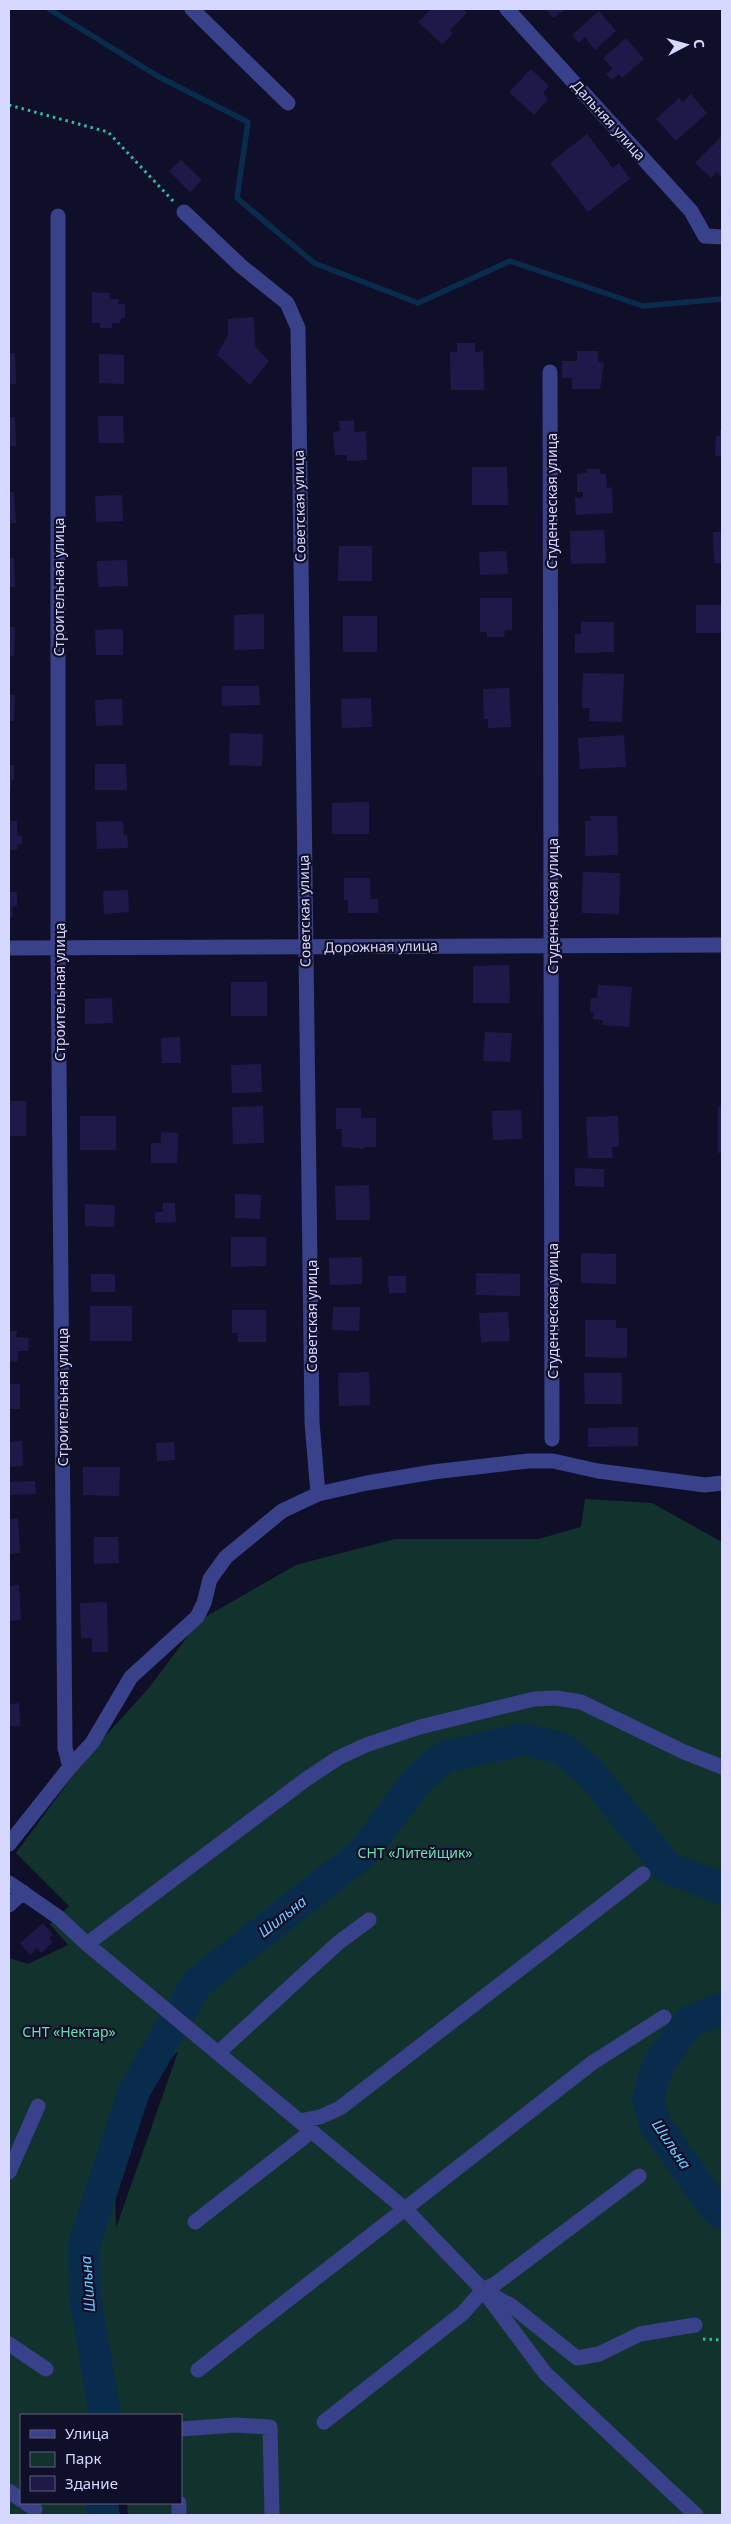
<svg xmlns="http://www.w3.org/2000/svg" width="731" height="2524" font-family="'Noto Sans',sans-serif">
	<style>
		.green { fill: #12332d; fill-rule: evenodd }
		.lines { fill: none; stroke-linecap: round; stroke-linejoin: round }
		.stream { stroke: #0a2c4c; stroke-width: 5.5 }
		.river { stroke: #0a2c4c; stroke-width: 32 }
		.building { fill: #1d1a4a }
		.path { stroke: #2bbfa0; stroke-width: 3; stroke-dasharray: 2.5 4; stroke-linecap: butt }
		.minor { stroke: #384189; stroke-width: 15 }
		.labels { text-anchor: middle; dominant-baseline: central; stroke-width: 4.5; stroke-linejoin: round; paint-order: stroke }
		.street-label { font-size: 14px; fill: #d7d8ff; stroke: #100f29 }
		.park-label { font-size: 14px; fill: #5de5ae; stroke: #100f29 }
		.water-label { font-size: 15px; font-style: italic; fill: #65cfff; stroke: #100f29 }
	</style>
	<rect width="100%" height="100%" fill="#100f29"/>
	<path class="green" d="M585,1499L652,1503L722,1542V2515H128L127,2503H181V2415H120L117,2389V2415H21V2503H118L119,2515H9V1958L28,1964L68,1945L50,1924L69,1906L16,1853L88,1755L148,1689L200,1620L296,1565L395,1539H538L581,1527ZM178,2051V2052L116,2228L115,2189L139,2095Z"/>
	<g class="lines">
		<path class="stream" d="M49,9L159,77L248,122L237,198L314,263L418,303L510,261L643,306L722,299"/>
		<path class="river" d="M722,2008L688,2023L657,2067L648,2099L655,2124L715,2208L722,2213
			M105,2415L85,2297L84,2245L134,2091L197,1983L363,1853L418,1779L445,1757L523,1739L561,1748L589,1771L667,1867L722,1889
			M101,2503L104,2515"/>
	</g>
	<path class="building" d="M431,9H463L467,13L450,30L453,34L442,44L418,22Z
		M546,9H566L553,18Z
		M599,11L616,31L595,50L585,37L579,43L572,35Z
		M626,38L644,59L622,78L619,74L612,80L606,74L613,69L603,58Z
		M531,69L549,86L543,93L548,99L534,115L509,92Z
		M691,94L707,113L676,141L656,119L679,98L683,102Z
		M587,134L613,168L619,163L630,179L588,212L550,163Z
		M721,137L722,178L717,172L711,178L695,163Z
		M181,160L202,180L190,192L169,171Z
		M92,292L110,293V299H119L118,304H125V318H121L120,323H112V328H100V323H92Z
		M254,317L255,346L269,361L250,385L217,355L228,335V319Z
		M457,343H475V352L483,351L484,390H451L450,352H457Z
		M577,351H598V362L604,363L600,389H572V378H562V361H577Z
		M9,353H15L16,384H9Z
		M99,354L124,355V384L99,383Z
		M98,416H123L124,443H99Z
		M9,417H15L16,446H9Z
		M354,420V432L366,431L367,460L347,461V455H335L333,432L340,431L339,421Z
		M720,430H722V456H715L716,435L720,436Z
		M472,467H507L508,505H472Z
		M586,469H600V474H606L607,488L612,487L613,513L576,515L575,498H583V492H577V474L587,473Z
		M9,492H14L16,523H9Z
		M122,495L123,521L96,522L95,496Z
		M604,530L606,563L571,564L570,531Z
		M713,532H722V563H714Z
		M339,546H372V581H338Z
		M506,551L508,574L480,575L479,552Z
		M9,558H14L15,587H9Z
		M127,560L128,586L98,587L97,561Z
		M480,598H512V630H505L504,637H487V632H480Z
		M696,605H722V633H696Z
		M264,614V649L234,650V615Z
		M343,616H377V652H343Z
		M581,622H614V652L575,653V634H581Z
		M9,627H15L14,656L9,655Z
		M123,629V655H96L95,630Z
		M583,673L624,674L622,722L589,721L590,708H582Z
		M222,686H259L260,705L222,706Z
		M509,688L511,727L488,728V719H484L483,689Z
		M9,695H15L14,721H9Z
		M371,698L372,727L342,728L341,699Z
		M122,699L123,725L96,726L95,700Z
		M230,733L263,734L262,766L229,765Z
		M624,735L626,767L580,769L578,738Z
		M95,764H126L127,790H95Z
		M9,765H14V780H11V790H9Z
		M369,802V834H332V803Z
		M590,816H617L618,855L585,856V821H591Z
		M9,821H17V836H22V844H17V850H9Z
		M123,821L124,835H127L128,848L97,849L96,822Z
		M583,872L620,873L619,914L582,913Z
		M344,878H370V899H378V913H348V900H344Z
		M128,890L129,912L104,914L103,891Z
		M9,892H17V906L12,907L13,917H9Z
		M509,965L510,1003H473V966Z
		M231,982H267V1016H231Z
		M598,985L632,987L629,1027L602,1025L603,1020L593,1019L594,1013L590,1012L591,998H597Z
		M112,998L113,1023L85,1024V999Z
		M485,1032L512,1033L510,1062L483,1061Z
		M180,1037L181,1063H162L161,1038Z
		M261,1064L262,1092L232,1093L231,1065Z
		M9,1101H26V1136H9Z
		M263,1106L264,1143L233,1144L232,1107Z
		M722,1106V1153H718V1107Z
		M336,1108H361V1118H376V1147H364V1149L342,1147V1129H336Z
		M521,1110L522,1139L493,1140L492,1111Z
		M80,1116H116V1150H80Z
		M618,1116L619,1147H612L613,1158H588L586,1117Z
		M161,1132L178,1133L177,1163H151V1143H161Z
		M575,1168L604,1169V1187L575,1186Z
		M369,1185L370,1220H336L335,1186Z
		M235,1194L261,1195L260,1219L235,1218Z
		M163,1203H175L176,1222L155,1223V1212H163Z
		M85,1204L115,1205L114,1227L85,1226Z
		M231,1237H266V1266L231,1267Z
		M581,1253L616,1254V1284L581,1283Z
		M362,1257V1284L330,1285L329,1258Z
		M476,1273L520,1274V1296L476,1295Z
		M91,1274H115V1292H91Z
		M388,1276H406V1293H389Z
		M90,1306H132V1341H90Z
		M333,1307H360L359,1331L332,1330Z
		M232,1310H266V1342H238V1333H232Z
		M508,1312L510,1341L481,1342L479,1313Z
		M585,1320H616V1328H627V1358L585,1357Z
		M9,1331H17L16,1337L29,1338L28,1351H18L17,1362L9,1361Z
		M369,1372L370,1405L339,1406L338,1373Z
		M584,1373H622V1404H585Z
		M9,1384H20V1409H9Z
		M638,1427V1446L588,1447V1428Z
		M22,1441L23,1466L9,1467V1442Z
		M174,1442L175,1460L157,1461L156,1443Z
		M83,1467H120L119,1496L83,1495Z
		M35,1481L36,1494L9,1495V1482Z
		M18,1518L20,1553L9,1554V1519Z
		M94,1537H118L119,1563L94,1564Z
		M19,1585L21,1620L9,1621V1586Z
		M107,1602L108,1652H92V1638H81L80,1603Z
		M19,1703L20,1726H9V1704Z
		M43,1923L53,1935L49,1938L53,1942L41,1953L37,1948L30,1955L20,1943Z"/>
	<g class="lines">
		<path class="path" d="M9,105L108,132L174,202
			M703,2339L722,2340"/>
		<path class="minor" d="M192,9L288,103
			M507,9L691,211L705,236L722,237
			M184,212L241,266L287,303L298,328L312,1422L318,1494
			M58,216V948L65,1748L70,1767
			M550,372L552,1439
			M9,948L722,945
			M9,1844L70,1767L92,1743L131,1677L197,1617L204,1603L210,1579L226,1557L282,1511L318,1494L367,1483L433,1472L528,1461H553L598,1471L705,1485L722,1483
			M9,1883L58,1917L87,1944L405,2209L483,2290L545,2373L696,2515
			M9,1905L23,1892
			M87,1944L305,1780L338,1758L366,1745L420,1727L534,1699L556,1698L581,1702L684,1752L722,1767
			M218,2053L338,1943L369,1920
			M299,2121L320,2117L340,2108L643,1874
			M9,2172L38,2106
			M195,2222L312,2131
			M486,2292L512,2306L577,2358L599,2354L640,2334L695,2325
			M9,2344L46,2369
			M198,2370L592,2063L664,2017
			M324,2422L463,2313L483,2290L495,2284L639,2176
			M181,2429L235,2425L270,2427L272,2515
			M9,2491L21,2500
			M26,2503L35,2509
			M179,2503V2515"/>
	</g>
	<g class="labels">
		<g class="street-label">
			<text transform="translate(609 120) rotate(48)">Дальняя улица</text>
			<text transform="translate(551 501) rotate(-90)">Студенческая улица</text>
			<text transform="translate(299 506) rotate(-91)">Советская улица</text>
			<text transform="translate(58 587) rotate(-90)">Строительная улица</text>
			<text transform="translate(552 906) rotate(-90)">Студенческая улица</text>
			<text transform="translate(304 911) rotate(-91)">Советская улица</text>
			<text transform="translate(381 946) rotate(-1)">Дорожная улица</text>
			<text transform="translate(59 992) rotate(-90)">Строительная улица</text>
			<text transform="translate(552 1311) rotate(-90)">Студенческая улица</text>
			<text transform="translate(311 1316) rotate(-90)">Советская улица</text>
			<text transform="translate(62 1397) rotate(-90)">Строительная улица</text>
		</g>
		<g class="park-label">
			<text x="415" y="1852">СНТ «Литейщик»</text>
			<text x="69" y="2031">СНТ «Нектар»</text>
		</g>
		<g class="water-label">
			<text transform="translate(282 1916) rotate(-38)">Шильна</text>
			<text transform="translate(672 2144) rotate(56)">Шильна</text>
			<text transform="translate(87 2284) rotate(-94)">Шильна</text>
		</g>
	</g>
	<rect width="731" height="2524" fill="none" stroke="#d7d8ff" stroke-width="20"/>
	<rect x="20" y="2414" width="162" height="90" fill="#100f29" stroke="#605f7f"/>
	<rect x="30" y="2430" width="25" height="8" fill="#384189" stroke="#605f7f"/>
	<text x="65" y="2439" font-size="15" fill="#d7d8ff">Улица</text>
	<rect x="30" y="2452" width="25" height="15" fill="#12332d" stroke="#605f7f"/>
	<text x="65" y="2464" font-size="15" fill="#d7d8ff">Парк</text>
	<rect x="30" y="2476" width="25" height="15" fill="#1d1a4a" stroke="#605f7f"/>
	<text x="65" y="2489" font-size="15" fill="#d7d8ff">Здание</text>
	<g transform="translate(686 45) rotate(84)" stroke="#100f29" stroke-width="4" paint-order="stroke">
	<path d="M0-4L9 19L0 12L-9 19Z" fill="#d7d8ff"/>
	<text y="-8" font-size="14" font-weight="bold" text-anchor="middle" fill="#d7d8ff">С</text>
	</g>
</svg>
